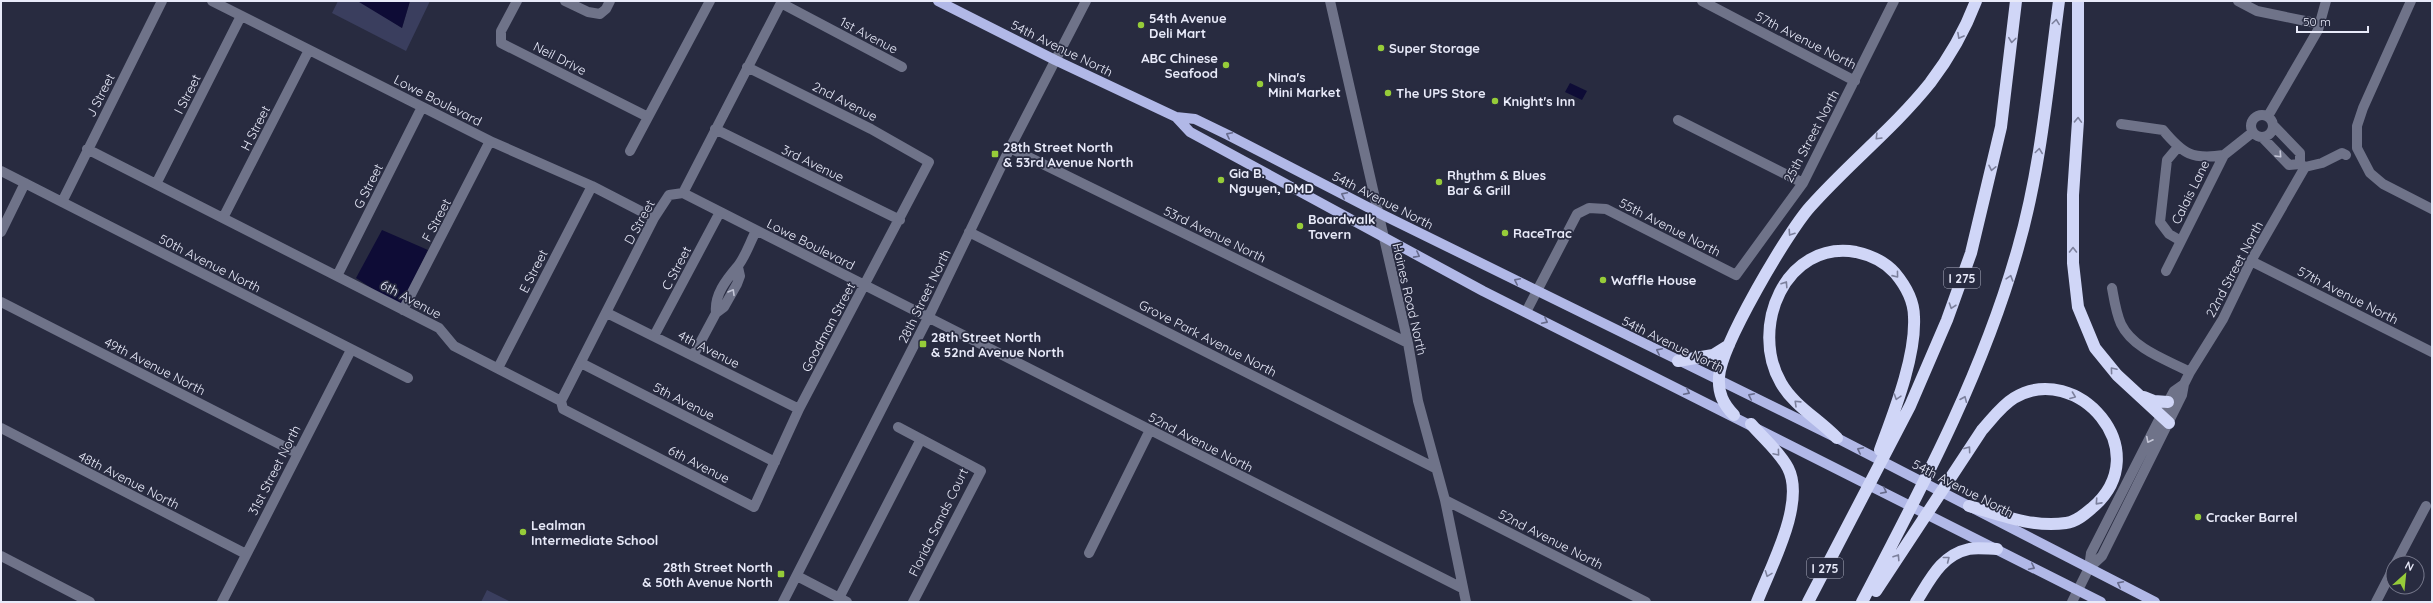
<svg xmlns="http://www.w3.org/2000/svg" width="2433" height="603" font-family="Quicksand,sans-serif">
	<style>
		.green { fill: #3a3e5e }
		.water { fill: #0e0c36 }
		.lines { fill: none; stroke-linecap: round; stroke-linejoin: round }
		.minor { stroke: #6f7389; stroke-width: 10 }
		.major { stroke: #b1b8e7; stroke-width: 10 }
		.highway { stroke: #d0d6f7; stroke-width: 12 }
		.oneway { stroke: #7c809c }
		.oneway2 { stroke: #666a8b }
		.oneway3 { stroke: #c4c6d7 }
		.poi-dot { fill: #96cc39; stroke: #282b40; stroke-width: 1.5 }
		.labels { text-anchor: middle; dominant-baseline: central; stroke-width: 3.5; stroke-linejoin: round; paint-order: stroke }
		.shield { fill: #282b40; stroke: #aeb1c2; stroke-width: 1 }
		.shield-label { font-size: 12px; font-weight: bold; fill: #e8eaf9 }
		.poi-label { font-size: 13px; font-weight: bold; fill: #e8eaf9; stroke: #282b40; text-anchor: start }
		.street-label { font-size: 13px; fill: #e8eaf9; stroke: #282b40 }
	</style>
	<rect width="100%" height="100%" fill="#282b40"/>
	<path class="green" d="M338,1H360L402,28L410,1H430L406,51L332,13Z
		M487,590L511,602H481Z"/>
	<path class="water" d="M360,1H410L402,28L359,2Z
		M1570,83L1587,91L1582,100L1565,92Z
		M382,230L428,250L400,307L356,278Z"/>
	<g class="lines">
		<path class="minor" d="M212,1L490,141L592,186L654,218
			M517,1L501,31V43L648,117
			M565,1L588,12L600,14L606,9L610,1
			M1330,1L1408,343L1418,401L1445,500L1466,602
			M1702,1L1855,81
			M2238,1L2257,11L2320,24
			M2411,1L2363,108L2357,126V148L2370,173L2383,184L2432,209
			M2251 126a11 11 0 1 1 22 0a11 11 0 1 1-22 0Z
			M2268,116L2318,30L2326,1
			M1678,120L1803,183
			M2121,124L2163,130C2183,154 2192,160 2224,155
			M2273,125L2300,153V164
			M715,129L900,220
			M2262,137L2289,165L2300,164L2305,167L2322,163L2342,153L2346,155
			M2178,147L2167,160L2160,222L2169,234L2181,241
			M1010,148L1408,343
			M87,149L439,328L454,346L561,401
			M630,151L710,1
			M1,171L408,378
			M156,184L241,16
			M683,193L1462,588
			M62,202L162,1
			M223,218L309,50
			M1,232L25,183
			M969,232L1435,468
			M2251,261L2432,352
			M2166,271L2224,155L2253,132
			M337,276L422,107
			M2112,288C2114,299 2116,313 2121,324C2133,349 2167,360 2190,372
			M1,302L297,453
			M403,310L490,141
			M1526,312L1577,214L1589,208L1606,209L1736,275L1803,183L1894,1
			M607,313L799,409
			M716,313C714,295 726,280 737,267C745,258 750,242 756,231
			M654,336L720,212
			M693,356L716,313L724,307L737,284L740,276L738,267
			M581,363L775,462
			M498,368L592,186
			M561,401L563,409L754,507L799,409L929,162L871,129L747,67
			M561,401L654,218L669,195L683,193L781,3L902,67
			M898,427L981,471L913,602
			M1,428L246,554
			M1445,500L1646,602
			M1089,553L1150,430
			M1,556L90,602
			M2396,563L2426,506
			M2089,568L2102,556L2182,395L2184,384L2190,372L2223,319L2251,261L2305,167
			M797,576L847,602
			M839,598L921,439
			M222,602L351,350
			M783,602L928,318L1010,148L1086,1
			M2072,602L2089,568L2091,553L2168,402L2174,391L2184,384
			M2376,602L2393,569"/>
		<path class="major" d="M938,1L1055,60L1176,117L1195,119L1228,135L1379,213L1837,438L2155,602
			M1176,117L1190,132L1483,291L2101,602"/>
		<path class="highway" d="M2078,1V121L2073,195V263L2078,307L2095,348L2117,375L2169,423
			M1678,361L1713,355L1729,345
			M2144,397L2154,401L2168,402
			M1734,415C1723,404 1718,393 1719,377C1721,345 1787,233 1810,207C1848,164 1894,128 1930,83C1949,58 1965,30 1976,1
			M1751,424C1763,438 1780,452 1788,468C1806,503 1770,568 1757,602
			M1837,438C1819,419 1794,406 1781,383C1749,328 1785,240 1856,252C1870,255 1885,262 1895,273C1905,285 1914,301 1914,317C1916,357 1894,412 1880,450
			M1876,591L1982,430C1992,419 2001,406 2014,398C2076,360 2159,451 2092,508C2085,514 2076,522 2066,523C2033,528 2001,515 1969,506
			M1808,602L1910,406L1947,320L1971,253L2001,127L2016,1
			M1862,602C1922,487 1983,373 2018,248C2041,168 2048,83 2059,1
			M1916,602C1930,580 1941,555 1969,549C1977,547 1989,549 1997,549"/>
	</g>
	<defs><path id="oneway-chevron" d="M-2-3.5L2.5 0L-2 3.5" fill="none" stroke-width="1.6" stroke-linecap="round" stroke-linejoin="round"/></defs>
	<g class="oneway">
		<use href="#oneway-chevron" transform="translate(2056 22) rotate(-82)"/>
		<use href="#oneway-chevron" transform="translate(1960 36) rotate(119)"/>
		<use href="#oneway-chevron" transform="translate(2012 40) rotate(97)"/>
		<use href="#oneway-chevron" transform="translate(2078 120) rotate(-88)"/>
		<use href="#oneway-chevron" transform="translate(1878 137) rotate(134)"/>
		<use href="#oneway-chevron" transform="translate(2039 151) rotate(-82)"/>
		<use href="#oneway-chevron" transform="translate(1992 168) rotate(102)"/>
		<use href="#oneway-chevron" transform="translate(1791 233) rotate(124)"/>
		<use href="#oneway-chevron" transform="translate(2073 250) rotate(-90)"/>
		<use href="#oneway-chevron" transform="translate(1896 275) rotate(51)"/>
		<use href="#oneway-chevron" transform="translate(2010 278) rotate(-73)"/>
		<use href="#oneway-chevron" transform="translate(1785 284) rotate(-57)"/>
		<use href="#oneway-chevron" transform="translate(1952 306) rotate(109)"/>
		<use href="#oneway-chevron" transform="translate(2113 370) rotate(-130)"/>
		<use href="#oneway-chevron" transform="translate(2073 396) rotate(21)"/>
		<use href="#oneway-chevron" transform="translate(1897 397) rotate(108)"/>
		<use href="#oneway-chevron" transform="translate(1964 399) rotate(-67)"/>
		<use href="#oneway-chevron" transform="translate(1797 403) rotate(-136)"/>
		<use href="#oneway-chevron" transform="translate(1968 449) rotate(-54)"/>
		<use href="#oneway-chevron" transform="translate(1777 453) rotate(50)"/>
		<use href="#oneway-chevron" transform="translate(2098 502) rotate(132)"/>
		<use href="#oneway-chevron" transform="translate(1897 557) rotate(-57)"/>
		<use href="#oneway-chevron" transform="translate(1947 559) rotate(-38)"/>
		<use href="#oneway-chevron" transform="translate(1768 574) rotate(111)"/>
	</g>
	<g class="oneway2">
		<use href="#oneway-chevron" transform="translate(1229 135) rotate(-153)"/>
		<use href="#oneway-chevron" transform="translate(1344 195) rotate(-153)"/>
		<use href="#oneway-chevron" transform="translate(1417 255) rotate(28)"/>
		<use href="#oneway-chevron" transform="translate(1517 281) rotate(-154)"/>
		<use href="#oneway-chevron" transform="translate(1545 321) rotate(27)"/>
		<use href="#oneway-chevron" transform="translate(1659 351) rotate(-154)"/>
		<use href="#oneway-chevron" transform="translate(1687 392) rotate(26)"/>
		<use href="#oneway-chevron" transform="translate(1751 396) rotate(-154)"/>
		<use href="#oneway-chevron" transform="translate(1860 450) rotate(-153)"/>
		<use href="#oneway-chevron" transform="translate(1884 491) rotate(27)"/>
		<use href="#oneway-chevron" transform="translate(2032 567) rotate(27)"/>
		<use href="#oneway-chevron" transform="translate(2120 584) rotate(-153)"/>
	</g>
	<g class="oneway3">
		<use href="#oneway-chevron" transform="translate(2279 155) rotate(47)"/>
		<use href="#oneway-chevron" transform="translate(732 292) rotate(-60)"/>
		<use href="#oneway-chevron" transform="translate(2149 440) rotate(117)"/>
	</g>
	<g class="poi-dot">
		<circle cx="1141" cy="25" r="4"/>
		<circle cx="1381" cy="48" r="4"/>
		<circle cx="1226" cy="65" r="4"/>
		<circle cx="1260" cy="84" r="4"/>
		<circle cx="1388" cy="93" r="4"/>
		<circle cx="1495" cy="101" r="4"/>
		<rect x="991" y="150" width="8" height="8" rx="2"/>
		<circle cx="1221" cy="180" r="4"/>
		<circle cx="1439" cy="182" r="4"/>
		<circle cx="1300" cy="226" r="4"/>
		<circle cx="1505" cy="233" r="4"/>
		<circle cx="1603" cy="280" r="4"/>
		<rect x="919" y="340" width="8" height="8" rx="2"/>
		<circle cx="2198" cy="517" r="4"/>
		<circle cx="523" cy="532" r="4"/>
		<rect x="777" y="570" width="8" height="8" rx="2"/>
	</g>
	<g class="labels">
		<g class="shield">
			<rect x="1944" y="268" width="36" height="20" rx="3"/>
			<rect x="1807" y="558" width="36" height="20" rx="3"/>
		</g>
		<g class="shield-label">
			<text x="1962" y="278">I 275</text>
			<text x="1825" y="568">I 275</text>
		</g>
		<g class="poi-label">
			<text x="1149" y="18">54th Avenue<tspan x="1149" dy="15">Deli Mart</tspan></text>
			<text x="1389" y="48">Super Storage</text>
			<text x="1218" y="58" text-anchor="end">ABC Chinese<tspan x="1218" dy="15">Seafood</tspan></text>
			<text x="1268" y="77">Nina's<tspan x="1268" dy="15">Mini Market</tspan></text>
			<text x="1396" y="93">The UPS Store</text>
			<text x="1503" y="101">Knight's Inn</text>
			<text x="1003" y="147">28th Street North<tspan x="1003" dy="15">&amp; 53rd Avenue North</tspan></text>
			<text x="1229" y="173">Gia B.<tspan x="1229" dy="15">Nguyen, DMD</tspan></text>
			<text x="1447" y="175">Rhythm &amp; Blues<tspan x="1447" dy="15">Bar &amp; Grill</tspan></text>
			<text x="1308" y="219">Boardwalk<tspan x="1308" dy="15">Tavern</tspan></text>
			<text x="1513" y="233">RaceTrac</text>
			<text x="1611" y="280">Waffle House</text>
			<text x="931" y="337">28th Street North<tspan x="931" dy="15">&amp; 52nd Avenue North</tspan></text>
			<text x="2206" y="517">Cracker Barrel</text>
			<text x="531" y="525">Lealman<tspan x="531" dy="15">Intermediate School</tspan></text>
			<text x="773" y="567" text-anchor="end">28th Street North<tspan x="773" dy="15">&amp; 50th Avenue North</tspan></text>
		</g>
		<g class="street-label">
			<text transform="translate(869 35) rotate(28)">1st Avenue</text>
			<text transform="translate(1806 40) rotate(27)">57th Avenue North</text>
			<text transform="translate(1062 48) rotate(26)">54th Avenue North</text>
			<text transform="translate(560 58) rotate(27)">Neil Drive</text>
			<text transform="translate(187 94) rotate(-63)">I Street</text>
			<text transform="translate(100 95) rotate(-63)">J Street</text>
			<text transform="translate(438 100) rotate(27)">Lowe Boulevard</text>
			<text transform="translate(845 101) rotate(27)">2nd Avenue</text>
			<text transform="translate(255 128) rotate(-63)">H Street</text>
			<text transform="translate(1811 136) rotate(-62)">25th Street North</text>
			<text transform="translate(813 163) rotate(26)">3rd Avenue</text>
			<text transform="translate(368 186) rotate(-63)">G Street</text>
			<text transform="translate(2190 192) rotate(-64)">Calais Lane</text>
			<text transform="translate(1383 200) rotate(27)">54th Avenue North</text>
			<text transform="translate(436 220) rotate(-62)">F Street</text>
			<text transform="translate(639 222) rotate(-61)">D Street</text>
			<text transform="translate(1670 227) rotate(27)">55th Avenue North</text>
			<text transform="translate(1215 234) rotate(26)">53rd Avenue North</text>
			<text transform="translate(811 244) rotate(27)">Lowe Boulevard</text>
			<text transform="translate(210 263) rotate(27)">50th Avenue North</text>
			<text transform="translate(676 268) rotate(-62)">C Street</text>
			<text transform="translate(2234 269) rotate(-62)">22nd Street North</text>
			<text transform="translate(533 271) rotate(-63)">E Street</text>
			<text transform="translate(2348 295) rotate(27)">57th Avenue North</text>
			<text transform="translate(924 296) rotate(-64)">28th Street North</text>
			<text transform="translate(411 299) rotate(28)">6th Avenue</text>
			<text transform="translate(1410 299) rotate(77)">Haines Road North</text>
			<text transform="translate(828 327) rotate(-62)">Goodman Street</text>
			<text transform="translate(1208 338) rotate(27)">Grove Park Avenue North</text>
			<text transform="translate(1673 344) rotate(26)">54th Avenue North</text>
			<text transform="translate(709 349) rotate(27)">4th Avenue</text>
			<text transform="translate(155 366) rotate(27)">49th Avenue North</text>
			<text transform="translate(684 401) rotate(27)">5th Avenue</text>
			<text transform="translate(1201 442) rotate(27)">52nd Avenue North</text>
			<text transform="translate(699 464) rotate(27)">6th Avenue</text>
			<text transform="translate(274 470) rotate(-63)">31st Street North</text>
			<text transform="translate(129 480) rotate(27)">48th Avenue North</text>
			<text transform="translate(1963 488) rotate(27)">54th Avenue North</text>
			<text transform="translate(938 522) rotate(-64)">Florida Sands Court</text>
			<text transform="translate(1551 539) rotate(27)">52nd Avenue North</text>
		</g>
	</g>
	<rect width="2433" height="603" fill="none" stroke="#e8eaf9" stroke-width="4"/>
	<g transform="translate(2405 575) rotate(27)"><circle r="19" fill="#282b40" stroke="#75778a"/>
	<path d="M0-3L7 15L0 10L-7 15Z" fill="#96cc39"/>
	<text y="-6" font-size="11" font-weight="bold" text-anchor="middle" fill="#e8eaf9">N</text>
	</g>
	<path d="M2297 26v6h71v-6" fill="none" stroke="#e8eaf9" stroke-width="2"/>
	<text x="2303" y="26" font-size="12" fill="#e8eaf9" stroke="#282b40" stroke-width="3" paint-order="stroke">50 m</text>
</svg>
